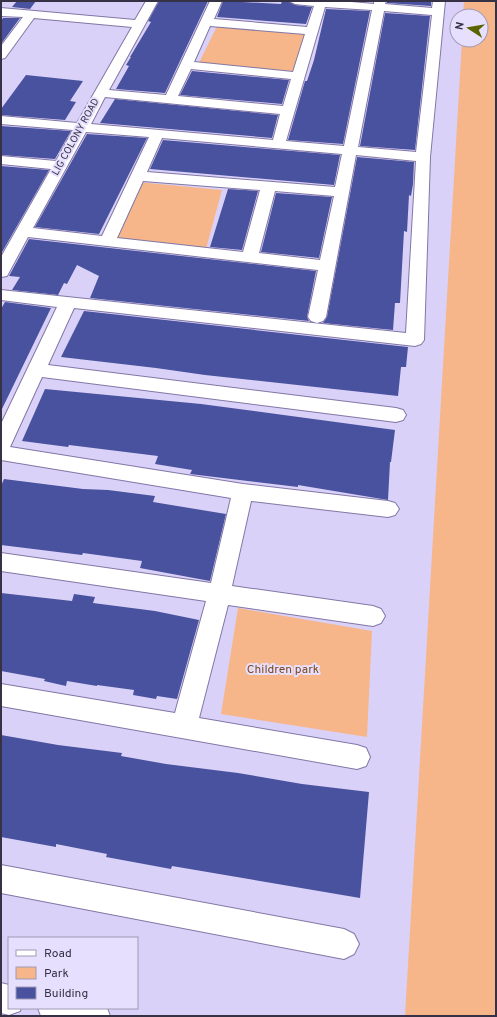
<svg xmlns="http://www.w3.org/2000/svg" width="497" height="1017" font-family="Overpass,sans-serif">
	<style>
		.green { fill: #f6b68a }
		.building { fill: #49529e }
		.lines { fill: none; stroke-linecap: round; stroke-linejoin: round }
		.minor-casing { stroke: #8277a5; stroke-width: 2 }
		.minor { fill: #fff; fill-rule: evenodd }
		.labels { text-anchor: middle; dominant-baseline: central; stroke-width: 4; stroke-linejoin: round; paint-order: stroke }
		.far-street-label { font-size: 10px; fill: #363145; stroke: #e6e0fe }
		.park-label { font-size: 12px; fill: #7e481f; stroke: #e6e0fe }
	</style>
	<rect width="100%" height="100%" fill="#dad1f9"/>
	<path class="green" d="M464,1H496V1016H405L462,40H481V16H463Z
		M217,26L306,34L293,72L199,63Z
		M138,182L222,190L206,249L112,239Z
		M238,608L372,631L367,737L221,714Z"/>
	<path class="building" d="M17,1H36L30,9L12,7Z
		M159,1H208L165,93L116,89L129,66L126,65L131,57H130L151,22L148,21Z
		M223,1L281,4L282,1H288L295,5L312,7L306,24L217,17Z
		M387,1L431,2V6L387,3Z
		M326,9L370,11L343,144L288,140L305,81H307L314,60Z
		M385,13L430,16L415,150L360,146Z
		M3,18H20L1,44V21Z
		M192,71L213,73L289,80L282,104L180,95Z
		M26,75L83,81L70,101L76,102L65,120L1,115V109Z
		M115,99L278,115L272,138L100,123Z
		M1,126L71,131L55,159L1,155Z
		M87,134L147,138L99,234L35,227Z
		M163,140L340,155L334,185L150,169Z
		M357,157L414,162L413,184L411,196L409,195L407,232L404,231L400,303H395L393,330L323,323L327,317Z
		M1,166L49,170L1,254Z
		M228,189L258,191L242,250L210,247Z
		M276,193L332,197L319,258L261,252Z
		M29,239L316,271L307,317L309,321L90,298L99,276L77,265L67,284L64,283L58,295L12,290L20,277L9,276Z
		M5,302L51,308L1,411V309Z
		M84,311L408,347L406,367H401L398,396L205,375L156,368L61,357Z
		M45,389L201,404L395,430L391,462H390L388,500L298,485V487L190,474L192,470L155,464L158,456L69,445L68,447L22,441Z
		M4,479L83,489L108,490L155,496L153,502L226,514L210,581L140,568L142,561L83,553L82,555L1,545V486Z
		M1,593L72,601L74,594L95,597L93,603L155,611L199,620L177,699L157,696L156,699L133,695L134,690L97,685V686L67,681L66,686L44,681L45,679L1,671Z
		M1,735L58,745L122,753L121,756L166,764L238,773L302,784L369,792L360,898L172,866L171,869L106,857L107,854L56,844V847L1,837Z"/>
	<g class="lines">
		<defs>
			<path id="minor" d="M146,1H158L109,90L166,95L210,1H222L214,19L307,27L314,6L295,4L289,1H340L374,4V1H386L385,4L432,8L433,1H445L430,157L424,340L421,344L415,346L74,308L48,365L396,408L403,410L406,415L403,420L396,422L42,377L10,447L243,484L388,501L395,503L399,509L395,515L388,517L251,501L232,586L373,606L381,609L385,616L381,623L373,626L228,605L199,718L357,745L366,748L370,757L366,766L357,769L1,706V684L175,713L206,601L1,571V553L211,583L231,498L1,460V424L57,307L1,300V290L406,333L416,161L356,155L326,317L323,321L317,323L311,321L308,317L318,270L28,237L7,276L1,277V257L51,169L1,164V156L56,161L73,130L1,124V116L77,123L132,27L34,18L5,58L1,59V46L23,17L1,16V8L135,20ZM325,7L372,10L344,146L286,141ZM384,11L432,15L416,152L358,147ZM210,26L305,34L293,72L194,62ZM191,69L291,79L283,106L178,96ZM105,97L280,114L273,140L91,124ZM86,132L149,137L102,236L33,228ZM162,138L342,154L335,187L147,172ZM143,181L260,190L243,252L117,238ZM275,191L334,196L320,260L259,253Z
				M1,865L344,929L354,934L359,944L354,954L344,959L1,893Z
				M1,983L9,985V1008H21L20,1011L9,1015L1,1013Z
				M38,1008H107L110,1016H41Z"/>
		</defs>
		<use href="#minor" class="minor-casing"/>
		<use href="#minor" class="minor"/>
	</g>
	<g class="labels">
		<g class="far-street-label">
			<text transform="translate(76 137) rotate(-61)">LIG COLONY ROAD</text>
		</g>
		<g class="park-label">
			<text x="283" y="670">Children park</text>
		</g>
	</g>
	<rect width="497" height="1017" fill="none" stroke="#363145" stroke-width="4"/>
	<rect x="8" y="937" width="130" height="72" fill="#e6e0fe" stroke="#a09ab4"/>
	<rect x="16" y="950" width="20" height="6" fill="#ffffff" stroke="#a09ab4"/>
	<text x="44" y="957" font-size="12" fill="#363145">Road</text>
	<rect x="16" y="967" width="20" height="12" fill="#f6b68a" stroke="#a09ab4"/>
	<text x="44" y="977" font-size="12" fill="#363145">Park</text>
	<rect x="16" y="987" width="20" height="12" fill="#49529e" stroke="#a09ab4"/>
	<text x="44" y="997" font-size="12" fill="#363145">Building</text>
	<g transform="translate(469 28) rotate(282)"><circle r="19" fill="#e6e0fe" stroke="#a09ab4"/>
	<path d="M0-3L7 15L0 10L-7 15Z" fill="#5a6300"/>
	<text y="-6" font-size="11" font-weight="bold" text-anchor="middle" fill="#363145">N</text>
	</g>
</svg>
